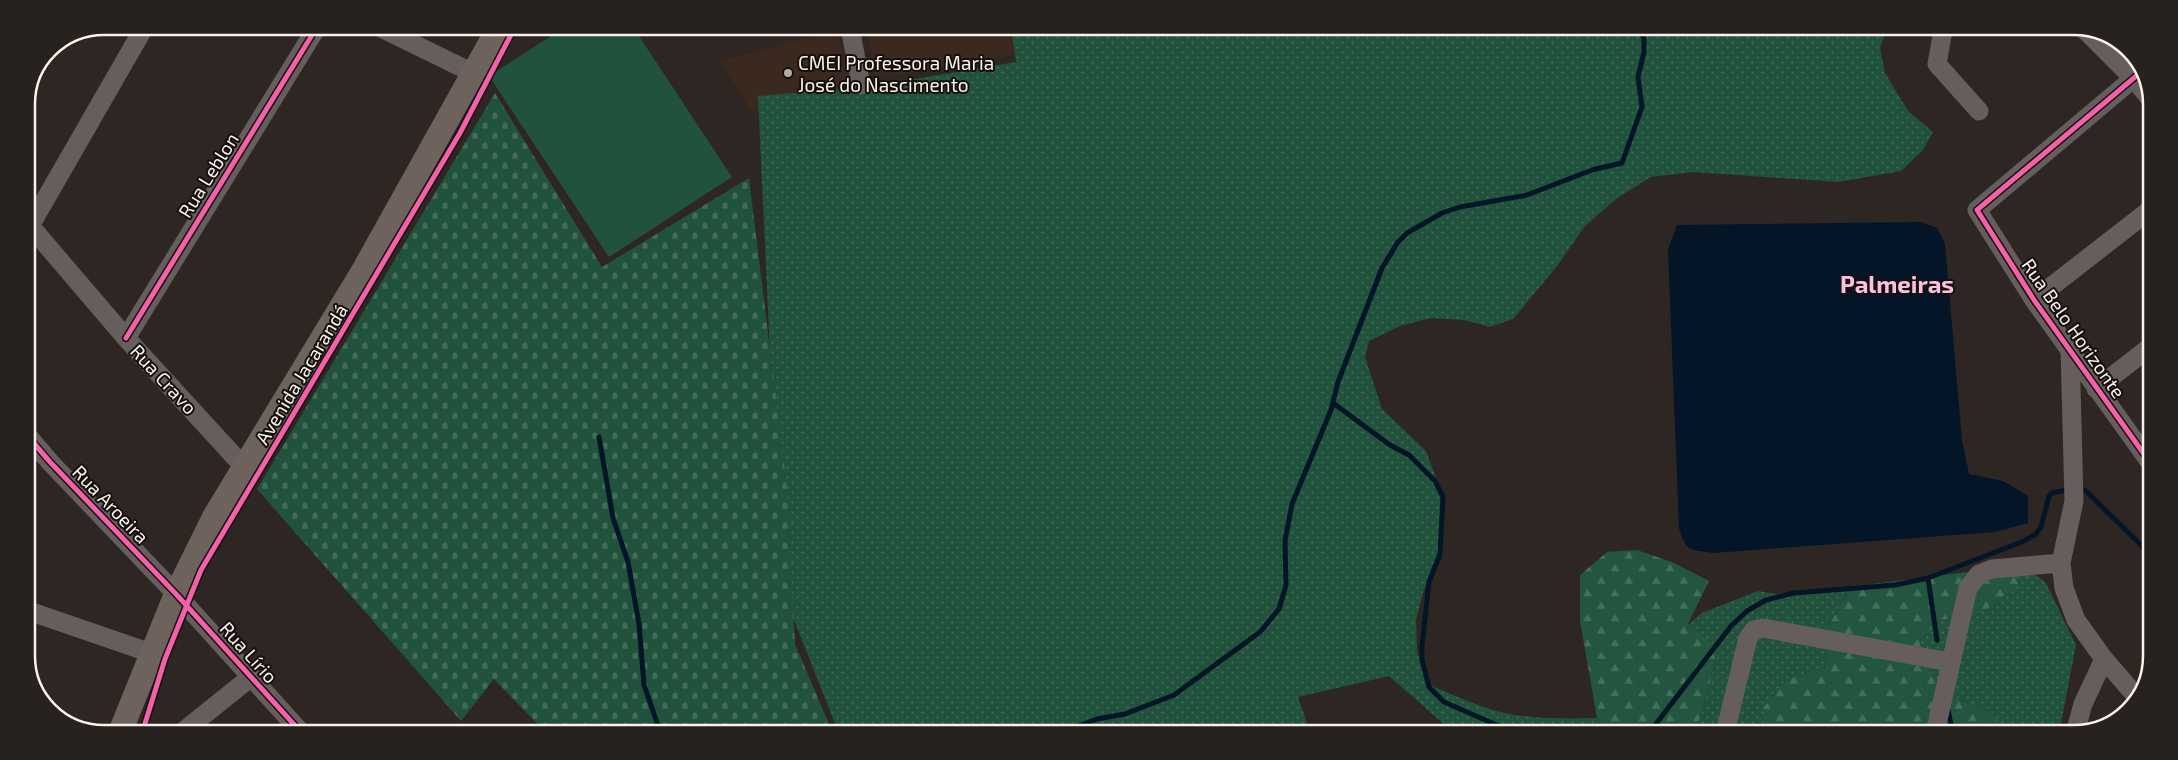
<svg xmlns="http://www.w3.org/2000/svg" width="2178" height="760" font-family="'Exo 2',sans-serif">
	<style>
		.built { fill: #3b2920 }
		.grass { fill: url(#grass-dots) }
		.forest { fill: url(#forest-firs) }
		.cemetery { fill: url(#cemetery-stones) }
		.green { fill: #21523b }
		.water { fill: #041527 }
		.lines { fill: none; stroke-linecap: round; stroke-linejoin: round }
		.stream { stroke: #041527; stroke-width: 5 }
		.minor { stroke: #655e5c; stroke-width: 19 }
		.major { stroke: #6d635c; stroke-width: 24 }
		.cycleway-casing { stroke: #16100d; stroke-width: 8 }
		.cycleway { stroke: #f560ab; stroke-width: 5 }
		.poi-dot { fill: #b3aba6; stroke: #16100d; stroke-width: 2 }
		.labels { text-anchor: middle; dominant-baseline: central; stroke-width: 4; stroke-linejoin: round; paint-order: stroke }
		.poi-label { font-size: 19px; fill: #fbf2ed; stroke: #16100d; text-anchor: start }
		.street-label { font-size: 19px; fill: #fbf2ed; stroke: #16100d }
		.district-label { font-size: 24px; font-weight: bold; fill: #fac0e3; stroke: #16100d }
		.rim { fill: none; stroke: #fbf2ed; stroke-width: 2.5 }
	</style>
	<defs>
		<pattern id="grass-dots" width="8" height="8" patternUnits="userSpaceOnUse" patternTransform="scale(1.25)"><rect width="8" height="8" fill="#21523b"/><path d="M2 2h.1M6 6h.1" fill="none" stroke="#426b58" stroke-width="1.8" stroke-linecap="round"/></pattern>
		<pattern id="forest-firs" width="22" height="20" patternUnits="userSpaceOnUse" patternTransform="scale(1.25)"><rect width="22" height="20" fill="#23563e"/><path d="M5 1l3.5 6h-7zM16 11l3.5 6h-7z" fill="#446f5a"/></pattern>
		<pattern id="cemetery-stones" width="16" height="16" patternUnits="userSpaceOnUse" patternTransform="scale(1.25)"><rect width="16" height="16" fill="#21523b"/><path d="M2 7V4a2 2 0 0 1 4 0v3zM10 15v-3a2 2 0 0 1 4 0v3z" fill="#426b58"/></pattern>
	</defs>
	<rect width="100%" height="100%" fill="#2e2623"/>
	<path class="built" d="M867,28H1016L1020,54L876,78Z
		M836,30L853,85L751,110L720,61Z"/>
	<path class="grass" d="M1011,28L1887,30L1880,47L1885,73L1908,111L1933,132L1923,150L1901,171L1838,182L1694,172L1651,177L1617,198L1584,227L1558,265L1513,319L1490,327L1464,320L1431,318L1400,326L1369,341L1365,357L1382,409L1426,451L1442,494L1443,548L1423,592L1416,620L1417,651L1427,684C1452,694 1478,707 1504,713C1535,719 1566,719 1597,718L1608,727L1619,733L1453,732L1389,676L1298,697L1310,732L838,731L781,587L758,96L874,86L1016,62Z
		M2016,560L2046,583L2076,645L2059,734H2006L1992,712L1945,694L1931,671L1919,641L1940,620L1980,614Z
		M1858,586L1844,599L1825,632L1828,669L1788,678L1764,707V733H1696L1719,648L1688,625L1702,613L1758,591L1783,595Z"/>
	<path class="forest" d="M1637,550L1672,562L1709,581L1688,624L1719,648L1696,733H1619L1608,727L1597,718L1580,621V575L1607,552Z
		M2016,560L2018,585L1980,614L1940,620L1919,641L1931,671L1945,694L1992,712L2006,734L1764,733V707L1788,678L1828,668L1825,632L1844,599L1858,586L1975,571Z"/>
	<path class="cemetery" d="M495,93L602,267L749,178L787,488L795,644L832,731H544L494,679L461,721L257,489Z"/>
	<path class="green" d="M565,27H633L732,177L609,257L489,76Z"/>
	<path class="water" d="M1921,222L1937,228L1945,244L1962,440L1969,474L2003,481L2028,496V523L1995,532L1713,553C1690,549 1687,553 1679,529L1668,250L1677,225Z"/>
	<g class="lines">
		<path class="stream" d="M1333,403L1390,445L1409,455L1435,481L1443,497L1440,554L1429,582L1422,646V660L1429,687L1444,702L1515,733
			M599,437L613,518L628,562L639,624L644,685L660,731
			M2085,490L2140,544L2149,555
			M1928,578L1937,640
			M1948,710L1953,734
			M1062,732L1097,719L1125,714L1174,695L1260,632L1279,609L1286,585L1285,541L1292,504L1331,410L1338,382L1382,268L1398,242L1407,233L1442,213L1460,207L1527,195L1592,170L1622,163L1642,107L1638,77L1644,52V39L1640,29
			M1649,733L1731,626L1747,611L1766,600L1794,593L1895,585L1928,578L2024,541L2036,534L2041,527L2049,496L2052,493L2067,490"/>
		<path class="minor" d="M379,27L473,73
			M850,28L861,85
			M1943,30L1937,64L1979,111
			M2085,30L2133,78L2152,101
			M2141,72L1977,210L2034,300L2149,461
			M26,221L126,338L244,467
			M26,226H30L145,26
			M2034,300L2151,209
			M126,338L317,27
			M2070,348L2074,501L2061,563L2064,588L2076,620L2104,659L2136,696
			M2096,389L2150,347
			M26,434L50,462L176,594L299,730
			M26,610L151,653
			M185,730L251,677
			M1725,733L1748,638L1754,630L1763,628L1950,662
			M1935,733L1968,588L1979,574L1992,569L2061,563
			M2075,733L2083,704L2104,659"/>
		<path class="major" d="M121,730L176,594L214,517L363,271L499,27"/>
		<defs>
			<path id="cycleway" d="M2141,72L1977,210L2034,300L2149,461
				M126,338L317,27
				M26,434L50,462L176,594L299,730
				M143,730L165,659L201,570L460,133L515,27"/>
		</defs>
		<use href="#cycleway" class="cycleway-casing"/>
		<use href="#cycleway" class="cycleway"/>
	</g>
	<circle class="poi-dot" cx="788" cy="73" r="5"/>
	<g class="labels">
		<g class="poi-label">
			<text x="798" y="62">CMEI Professora Maria<tspan x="798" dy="22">José do Nascimento</tspan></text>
		</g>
		<g class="street-label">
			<text transform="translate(208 175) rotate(-58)">Rua Leblon</text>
			<text transform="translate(2074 328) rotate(55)">Rua Belo Horizonte</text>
			<text transform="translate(301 374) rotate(-59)">Avenida Jacarandá</text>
			<text transform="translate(164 379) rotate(47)">Rua Cravo</text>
			<text transform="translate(111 504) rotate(46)">Rua Aroeira</text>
			<text transform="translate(249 652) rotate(48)">Rua Lírio</text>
		</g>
		<g class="district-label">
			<text x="1897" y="283">Palmeiras</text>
		</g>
	</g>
	<path d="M0 0H2178V760H0ZM104 35H2074A69 69 0 0 1 2143 104V656A69 69 0 0 1 2074 725H104A69 69 0 0 1 35 656V104A69 69 0 0 1 104 35Z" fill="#28221f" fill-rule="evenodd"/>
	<path class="rim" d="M104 35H2074A69 69 0 0 1 2143 104V656A69 69 0 0 1 2074 725H104A69 69 0 0 1 35 656V104A69 69 0 0 1 104 35Z"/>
</svg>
